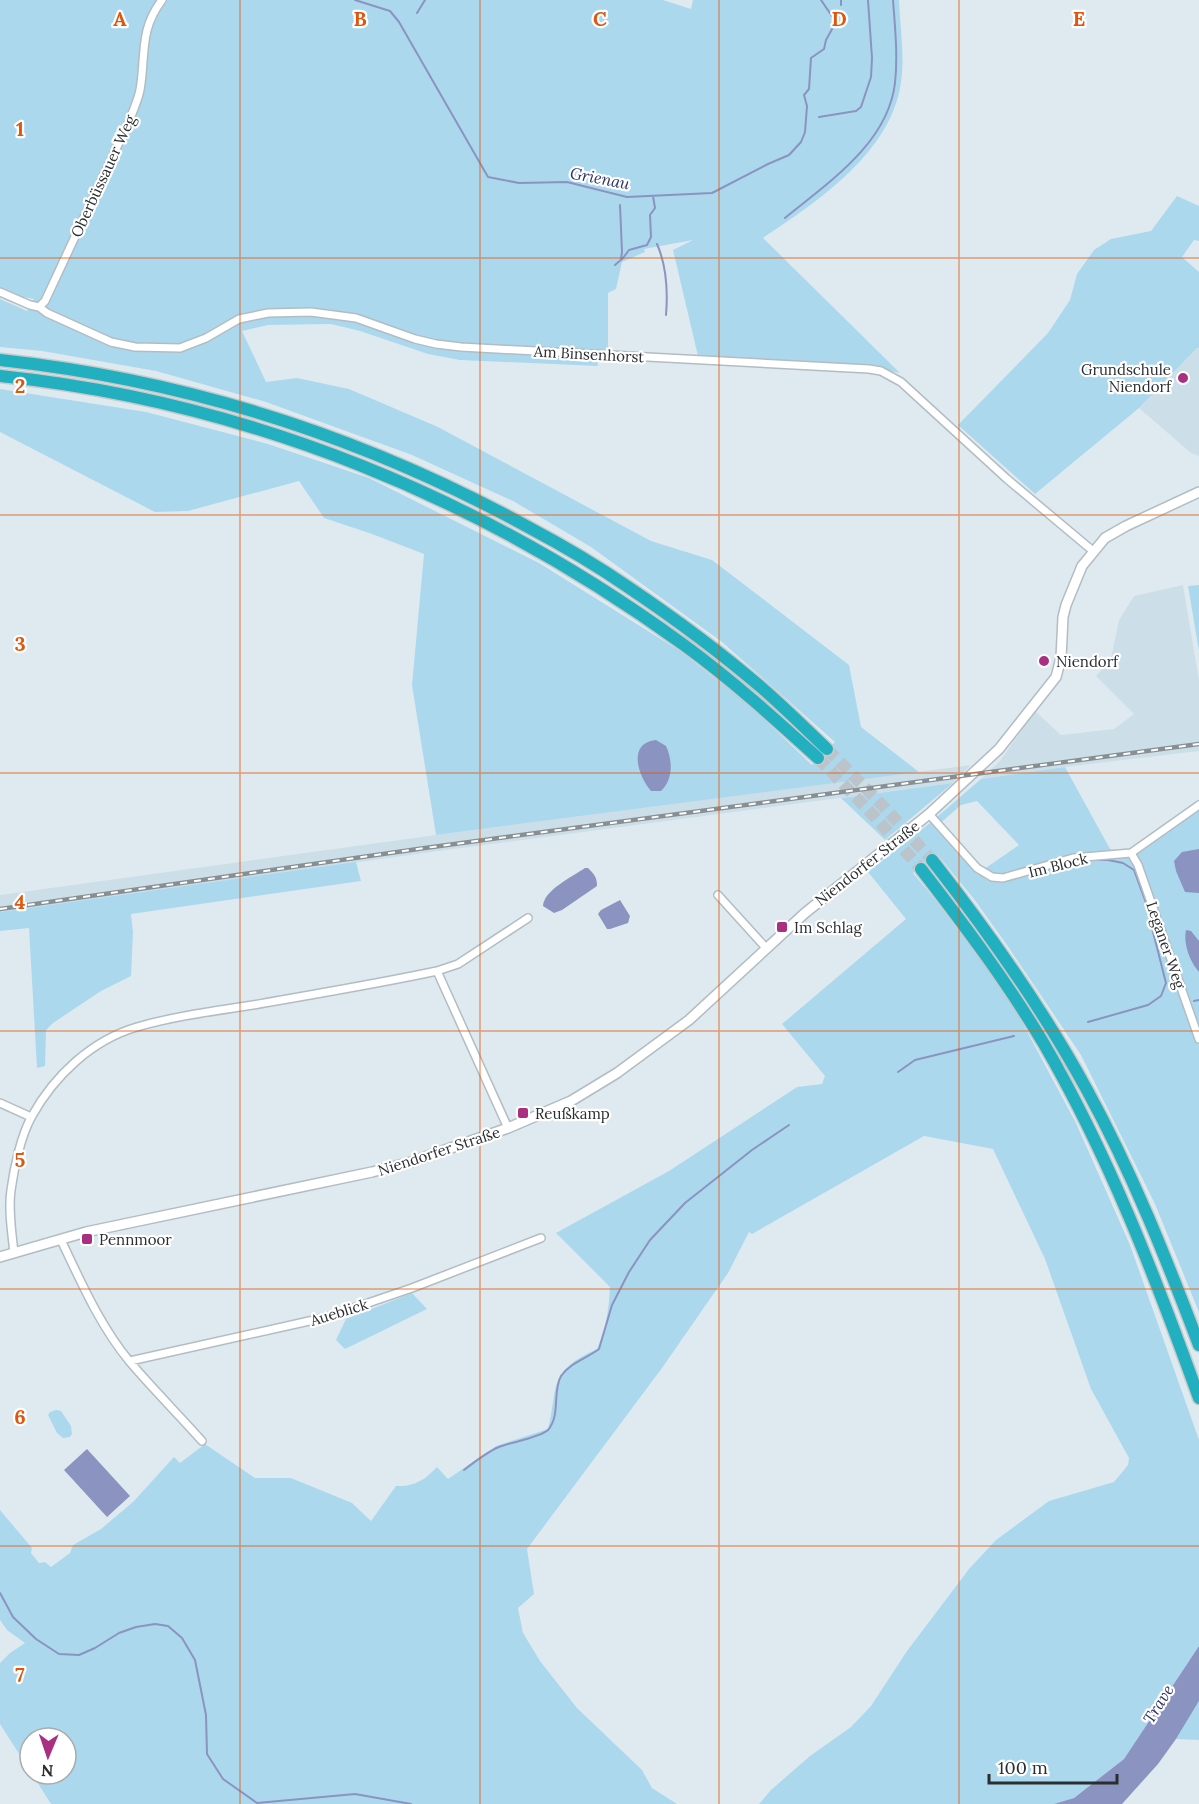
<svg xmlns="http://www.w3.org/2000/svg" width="1199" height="1804" font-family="Lora,serif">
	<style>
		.built { fill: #ccdfe9 }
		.green { fill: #acd8ee; fill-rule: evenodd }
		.water { fill: #8b93c0 }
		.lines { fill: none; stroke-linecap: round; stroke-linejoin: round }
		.stream { stroke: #8b93c0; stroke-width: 2 }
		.highway-tunnel { stroke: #bbc4ca; stroke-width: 12; stroke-dasharray: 12 6; stroke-linecap: butt }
		.street-casing { stroke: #b2bdc3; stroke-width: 10 }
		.secondary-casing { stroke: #b2bdc3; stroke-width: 12 }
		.highway-casing { stroke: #c8c9c9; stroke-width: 15 }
		.street { stroke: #fff; stroke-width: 7 }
		.secondary { stroke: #fff; stroke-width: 9 }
		.highway { stroke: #22afc0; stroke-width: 12 }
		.rail-casing { stroke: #888f93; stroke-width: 4.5 }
		.rail { stroke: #fff; stroke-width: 2; stroke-dasharray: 7; stroke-linecap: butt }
		.grid { fill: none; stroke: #de570e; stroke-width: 1.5; stroke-opacity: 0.55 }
		.poi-dot { fill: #aa2f81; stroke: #fff; stroke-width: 2 }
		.labels { text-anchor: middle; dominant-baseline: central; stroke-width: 4.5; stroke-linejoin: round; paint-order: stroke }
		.street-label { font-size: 15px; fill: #2a2e30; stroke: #fff }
		.poi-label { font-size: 15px; fill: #2a2e30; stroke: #fff; text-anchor: start }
		.water-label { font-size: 16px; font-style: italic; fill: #2d336b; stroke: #fff }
		.grid-label { font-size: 20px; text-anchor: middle; font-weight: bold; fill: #de570e; stroke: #fff; stroke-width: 4.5; stroke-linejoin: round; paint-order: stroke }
	</style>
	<rect width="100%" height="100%" fill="#dfeaf0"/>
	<path class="built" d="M1197,348H1199V456L1191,453L1139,408Z
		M1183,585L1199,680V751L1065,767L981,779L1000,761L1035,711L1061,735L1114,729L1134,714L1096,676L1111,658L1119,620L1134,596Z
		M971,765L953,783L424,853L0,912V895L436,835Z"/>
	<path class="green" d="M0,0H158L160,3L162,0H663L691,9L693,0H899C900,27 905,56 901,82C892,152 817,202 763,238L900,373L872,367L698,356L673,250L693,240L644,249L645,252L622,262L616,289L608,293V352H596L598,366L460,360L428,354L360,331L331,324L268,325L242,331L266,382L297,378L349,389L438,427L651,541L712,560L849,665L861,727L919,772L436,835L412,685L424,554L372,534L324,518L299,481L188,511L155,512L0,432V389L146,412L268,444L369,478L539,563L680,651L749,705L812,765L835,742L722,642L591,547L513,501L412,455L266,402L156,371L42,351L0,347V299L27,311L34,299L23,297L0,287Z
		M1177,196L1199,206V241L1194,240L1182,257L1199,272V348H1197L1139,408L1035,494L958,425L1048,333L1070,300L1077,274L1094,250L1111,239L1151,231Z
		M1199,585V651L1188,586Z
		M1065,767L1110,849L1122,852L1145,849L1199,809V1312L1155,1204L1081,1055L1009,948L974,899L937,854L913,873L937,902L1008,996L1076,1123L1130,1245L1199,1440V1646L1124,1759L1074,1798L1054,1804H759L771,1790L810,1756L851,1727L871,1706L907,1651L969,1569L996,1540L1049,1501L1114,1482L1128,1465L1129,1458L1091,1389L1045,1259L993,1149L924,1136L752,1234L749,1232L728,1273L662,1368L527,1549L534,1594L518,1608L523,1633L540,1661L577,1708L642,1770L652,1788L677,1804H51L32,1774H66V1738H30V1771L0,1724V1663L10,1653L25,1643L7,1630L0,1620V1510L32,1548L31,1553L39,1563L45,1562L51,1567L70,1553L73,1545L101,1529L133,1502L174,1457L180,1463L205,1444L255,1478H291L352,1503L371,1521L396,1486C414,1487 425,1480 437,1467L448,1479L496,1446L548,1429C551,1417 552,1407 554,1396C558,1368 574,1360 597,1349C606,1328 609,1309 610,1287L556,1233L669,1171L797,1087L822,1084L825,1076L782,1024L906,919L868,872L930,823L981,779ZM977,801L1019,845L977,874L935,828L961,805Z
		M953,783L885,840L841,798Z
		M356,862L361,881L131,914L133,932L131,976L101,991L53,1023L46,1030L45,1066L37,1068L29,928L0,931V912Z
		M412,1293L427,1309L345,1349L336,1340L346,1319Z
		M56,1410L61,1411L71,1426L72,1434L70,1437L63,1438L57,1433L48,1415L50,1412Z
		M1199,1701V1740L1176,1739Z"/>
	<path class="water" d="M656,740L666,746C673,761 673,780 661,791H651C638,776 627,743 656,740Z
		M1199,849V893L1185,892L1176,871L1174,861L1182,852Z
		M585,868H588C594,874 597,877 597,886L562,910L554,913L543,906C544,890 572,877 585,868Z
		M620,900L630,916L628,923L610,929H607L598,914L601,910Z
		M1186,930L1191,931L1199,941V972C1190,962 1183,944 1186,930Z
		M87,1449L130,1496L107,1517L64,1470Z
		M1199,1646V1701L1176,1739L1158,1764L1122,1804H1054L1074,1798L1124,1759Z"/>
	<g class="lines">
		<path class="stream" d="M355,0L390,11L399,22L488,177L519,183L567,182L627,197L712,193L768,164L789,155L801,142L805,132L807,106L804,95L809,89L811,58L824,49L826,40L836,22L821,0
			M841,5V0
			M417,13L425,0
			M819,117L856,111L861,107L871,77L872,58L868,0
			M620,205L622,252L621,259
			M785,218C829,182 888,143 895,83C898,56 895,27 893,0
			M657,244C667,267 668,291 666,315
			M615,265L623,258L629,250L647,245L651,237L650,215L655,208L653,196
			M1194,1001L1199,1000
			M1088,1022L1148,1005L1161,996L1166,983L1150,920L1149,911L1134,870L1123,863L1108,860H1092
			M898,1072L915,1060L1014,1036
			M464,1470C473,1463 489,1451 499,1447C511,1442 539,1438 548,1430C561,1415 552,1392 561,1376C570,1363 587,1358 599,1349L612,1305L629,1272L650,1240L685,1203L752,1150L789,1125
			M0,1593L13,1617L36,1639L59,1654L79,1655L95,1648L119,1633L136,1627L155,1624L168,1626L182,1638L195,1660L206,1715L207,1754L223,1779L257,1803L355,1794L411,1804"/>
		<path class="highway-tunnel" d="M827,749L884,807L932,860
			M818,758L874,816L921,869"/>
		<defs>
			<path id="street" d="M0,292L30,305L39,307L47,313L111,342L135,347L180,348L206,338L239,319L268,313L311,312L356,318L415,339L436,344L461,347L869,369L881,371L901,382L1007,479L1093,551
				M39,307L45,301L129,121C133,111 138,100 140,90C146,55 139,30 162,0
				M929,814L977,868L992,877L1003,878L1073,858L1131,853L1199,805
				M1131,853L1138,865L1199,1039
				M718,895L766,948
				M437,971L458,964L528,918
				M0,1103L31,1117
				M61,1240C81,1282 100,1326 130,1362C153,1389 178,1414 202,1441
				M14,1253C12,1233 8,1210 11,1190C14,1168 21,1135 32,1116C54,1076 92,1040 137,1027C175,1016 215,1011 253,1005C315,994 376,984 437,971L508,1128
				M130,1361L327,1317L412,1288L541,1238"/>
			<path id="secondary" d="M0,1257L86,1232L372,1172L411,1162L508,1128L571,1101L617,1073L689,1020L805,913L929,814L999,749L1056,677L1061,658L1063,617L1066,605L1082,566L1105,538L1126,526L1199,492"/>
			<path id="highway" d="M0,360C185,380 364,437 528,527C562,545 596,565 628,587C674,618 720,652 762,688C785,708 806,729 827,749
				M0,376C250,402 482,498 684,645C732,680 775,719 818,758
				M932,860C989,933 1043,1009 1087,1090C1132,1172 1166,1258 1199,1345
				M921,869C965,926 1007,982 1044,1044C1109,1156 1155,1276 1199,1398"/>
		</defs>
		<use href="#street" class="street-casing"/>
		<use href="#secondary" class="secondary-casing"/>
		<use href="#highway" class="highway-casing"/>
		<use href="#street" class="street"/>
		<use href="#secondary" class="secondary"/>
		<use href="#highway" class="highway"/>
		<defs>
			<path id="rail" d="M0,909L425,848L1199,744"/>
		</defs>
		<use href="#rail" class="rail-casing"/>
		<use href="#rail" class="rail"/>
	</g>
	<path class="grid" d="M240,0V1804M480,0V1804M719,0V1804M959,0V1804M0,258H1199M0,515H1199M0,773H1199M0,1031H1199M0,1289H1199M0,1546H1199"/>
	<g class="poi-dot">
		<circle cx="1183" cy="378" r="6"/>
		<circle cx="1044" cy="661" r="6"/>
		<rect x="776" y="921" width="12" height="12" rx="3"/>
		<rect x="517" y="1107" width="12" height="12" rx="3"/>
		<rect x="81" y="1233" width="12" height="12" rx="3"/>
	</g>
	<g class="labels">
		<g class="street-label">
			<text transform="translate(103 176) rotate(-65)">Oberbüssauer Weg</text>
			<text transform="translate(589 354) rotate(3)">Am Binsenhorst</text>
			<text transform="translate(867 863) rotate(-38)">Niendorfer Straße</text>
			<text transform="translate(1058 865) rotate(-14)">Im Block</text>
			<text transform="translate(1166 945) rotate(71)">Leganer Weg</text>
			<text transform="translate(439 1151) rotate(-18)">Niendorfer Straße</text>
			<text transform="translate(339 1312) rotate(-17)">Aueblick</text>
		</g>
		<g class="poi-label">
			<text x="1171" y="369" text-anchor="end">Grundschule<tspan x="1171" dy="17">Niendorf</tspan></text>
			<text x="1056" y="661">Niendorf</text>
			<text x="794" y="927">Im Schlag</text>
			<text x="535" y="1113">Reußkamp</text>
			<text x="99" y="1239">Pennmoor</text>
		</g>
		<g class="water-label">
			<text transform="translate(600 178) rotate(11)">Grienau</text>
			<text transform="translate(1158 1704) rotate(-58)">Trave</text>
		</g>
	</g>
	<g class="grid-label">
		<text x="120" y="26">A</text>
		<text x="360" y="26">B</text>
		<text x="600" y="26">C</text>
		<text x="839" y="26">D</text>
		<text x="1079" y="26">E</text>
		<text x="20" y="136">1</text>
		<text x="20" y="393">2</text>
		<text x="20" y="651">3</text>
		<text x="20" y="909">4</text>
		<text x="20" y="1167">5</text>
		<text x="20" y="1424">6</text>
		<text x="20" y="1682">7</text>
	</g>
	<g transform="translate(48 1756) rotate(182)"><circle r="28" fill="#ffffff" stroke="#aaabac" stroke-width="1.5"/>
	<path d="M0-4.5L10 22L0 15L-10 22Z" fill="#aa2f81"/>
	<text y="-9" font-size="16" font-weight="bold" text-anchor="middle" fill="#2a2e30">N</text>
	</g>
	<path d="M989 1774v9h128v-9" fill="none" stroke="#2a2e30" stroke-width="3"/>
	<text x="998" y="1774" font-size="18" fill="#2a2e30" stroke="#ffffff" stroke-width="4.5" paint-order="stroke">100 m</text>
</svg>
